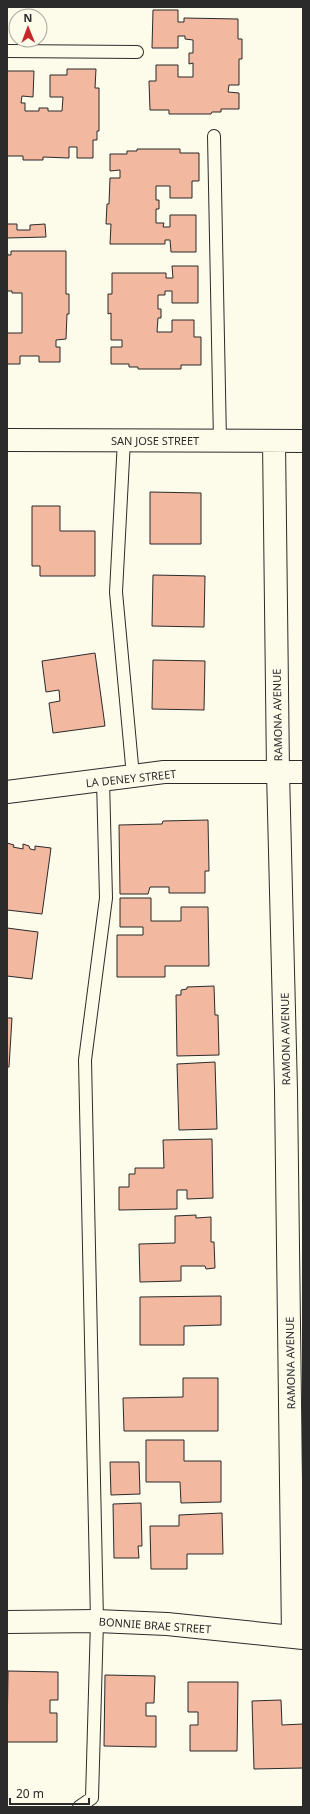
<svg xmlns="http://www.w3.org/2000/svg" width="310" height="1814" font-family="'Noto Sans',sans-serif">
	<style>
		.building { fill: #f2b8a0; stroke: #2b2b2b }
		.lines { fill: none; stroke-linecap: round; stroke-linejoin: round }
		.service-casing { stroke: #2b2b2b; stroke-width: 14 }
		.minor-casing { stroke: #2b2b2b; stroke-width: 24 }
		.service { stroke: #fdfbea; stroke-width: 12 }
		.minor { stroke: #fdfbea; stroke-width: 22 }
		.labels { text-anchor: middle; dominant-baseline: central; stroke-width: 3; stroke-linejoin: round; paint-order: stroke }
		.street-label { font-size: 11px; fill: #2b2b2b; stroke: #fdfbea }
	</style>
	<rect width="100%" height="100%" fill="#fdfbea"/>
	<path class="building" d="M153,10H178V22H184V18L238,19V39H242V59H239V85H229L228,92L239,93V109H221V112H212L211,114H169V110H150L149,81H156V65H178V77H193V63L189,64V53H193V40L185,39V36H178V48H152Z
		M67,69H96L95,88H99V131H97V140H93V158H77V147H69V158L43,157V160H23V156H7V71H34L33,97L22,96L21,103H25V111H39V108H48V111H62L63,97H50V75H67Z
		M137,149H180V153H199V181H192V198H170V186H156V200H159V209H156V223H164L163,227H170V215H196V252H171L170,240H165V244H110L111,224H106L107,204H109L110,178H120V170L110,171V154H127V151H137Z
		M7,224H17V230H30V225L45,224L46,237L7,238Z
		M7,250L8,255H11V251H66V294H69V314H67L66,339L56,340V347H60V362H39V356H20V364H7V333H22V293H12V291H7Z
		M172,266H198V303H172V291H165V295H158V309H161V318H158L157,332H172V320H194V337H201V365H181V369H138V367H129V364H111V347H122V340H111V313L108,314V294H112V273H166V278H173Z
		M150,492L201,493V544H150Z
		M32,506H60V531H95V576H40V566H32Z
		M153,575L205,576L204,627L152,626Z
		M95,653L105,726L53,733L49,703L60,701L59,690L46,692L42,661Z
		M153,660L205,661L204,710L152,709Z
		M208,820L209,871H205V893H169V887H150L148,894H120L119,825L162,824L163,821Z
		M7,843L14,845L13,847L23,849V844L29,846L30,849L35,850V846L51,848L42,914L7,910Z
		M120,898H151V921H181V907H208L209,966H165V977H117V935H143V927H120Z
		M7,928L38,932L32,979L7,976Z
		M214,986L215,1015H218L219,1055L177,1056L176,995H181V990L187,989V987Z
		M7,1018H12L9,1067H7Z
		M215,1062L217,1129L179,1130L177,1064Z
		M212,1139L213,1198L187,1199V1190H177V1209L119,1210V1187H129V1174H135V1168H164L163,1140Z
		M196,1215V1218L211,1217V1242H214L215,1268L206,1269L205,1266H181V1281L140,1282L139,1244L175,1243V1216Z
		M221,1296V1325L184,1326V1345H140V1297Z
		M183,1378H218V1431H124L123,1398L183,1397Z
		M146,1440H184V1461H221V1502L181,1503L180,1482H146Z
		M110,1462H139L140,1494L111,1495Z
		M141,1503L142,1546H138L139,1558H114L113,1504Z
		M222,1513L223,1554H187V1569H151L150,1526H179V1515Z
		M8,1671L58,1672V1700H50V1713H57V1742H7Z
		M105,1675L155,1676L154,1703H146V1716H156V1747L104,1746Z
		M188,1682H238L237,1751H190V1725H198V1712H188Z
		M281,1700L282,1725L303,1724V1768L254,1769L252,1701Z"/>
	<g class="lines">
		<defs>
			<path id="service" d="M7,51L137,52
				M214,136L220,441
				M124,440L116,592L133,776
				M79,1807L92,1798L97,1621L85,1060L106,898L103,780"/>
			<path id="minor" d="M7,440L303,441
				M274,441L278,772L286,1090L293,1637
				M7,792L164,772H303
				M7,1622L97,1621L167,1624L303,1638"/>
		</defs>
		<use href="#service" class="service-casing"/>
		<use href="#minor" class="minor-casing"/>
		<use href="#service" class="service"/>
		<use href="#minor" class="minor"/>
	</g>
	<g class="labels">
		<g class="street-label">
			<text x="155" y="440">SAN JOSE STREET</text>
			<text transform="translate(277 715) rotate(-91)">RAMONA AVENUE</text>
			<text transform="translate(131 778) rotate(-6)">LA DENEY STREET</text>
			<text transform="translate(285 1039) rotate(-91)">RAMONA AVENUE</text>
			<text transform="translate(290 1363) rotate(-91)">RAMONA AVENUE</text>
			<text transform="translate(155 1625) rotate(4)">BONNIE BRAE STREET</text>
		</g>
	</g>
	<rect width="310" height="1814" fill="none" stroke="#2b2b2b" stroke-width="16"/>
	<g transform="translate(28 28) rotate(359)"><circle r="19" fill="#fdfbea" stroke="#a9a89e"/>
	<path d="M0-3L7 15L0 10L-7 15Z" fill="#c62828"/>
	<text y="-6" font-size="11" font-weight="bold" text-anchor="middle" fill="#2b2b2b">N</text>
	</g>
	<path d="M10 1798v6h79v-6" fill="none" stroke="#2b2b2b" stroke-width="2"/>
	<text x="16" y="1798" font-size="12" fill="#2b2b2b" stroke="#fdfbea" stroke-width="3" paint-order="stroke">20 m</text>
</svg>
